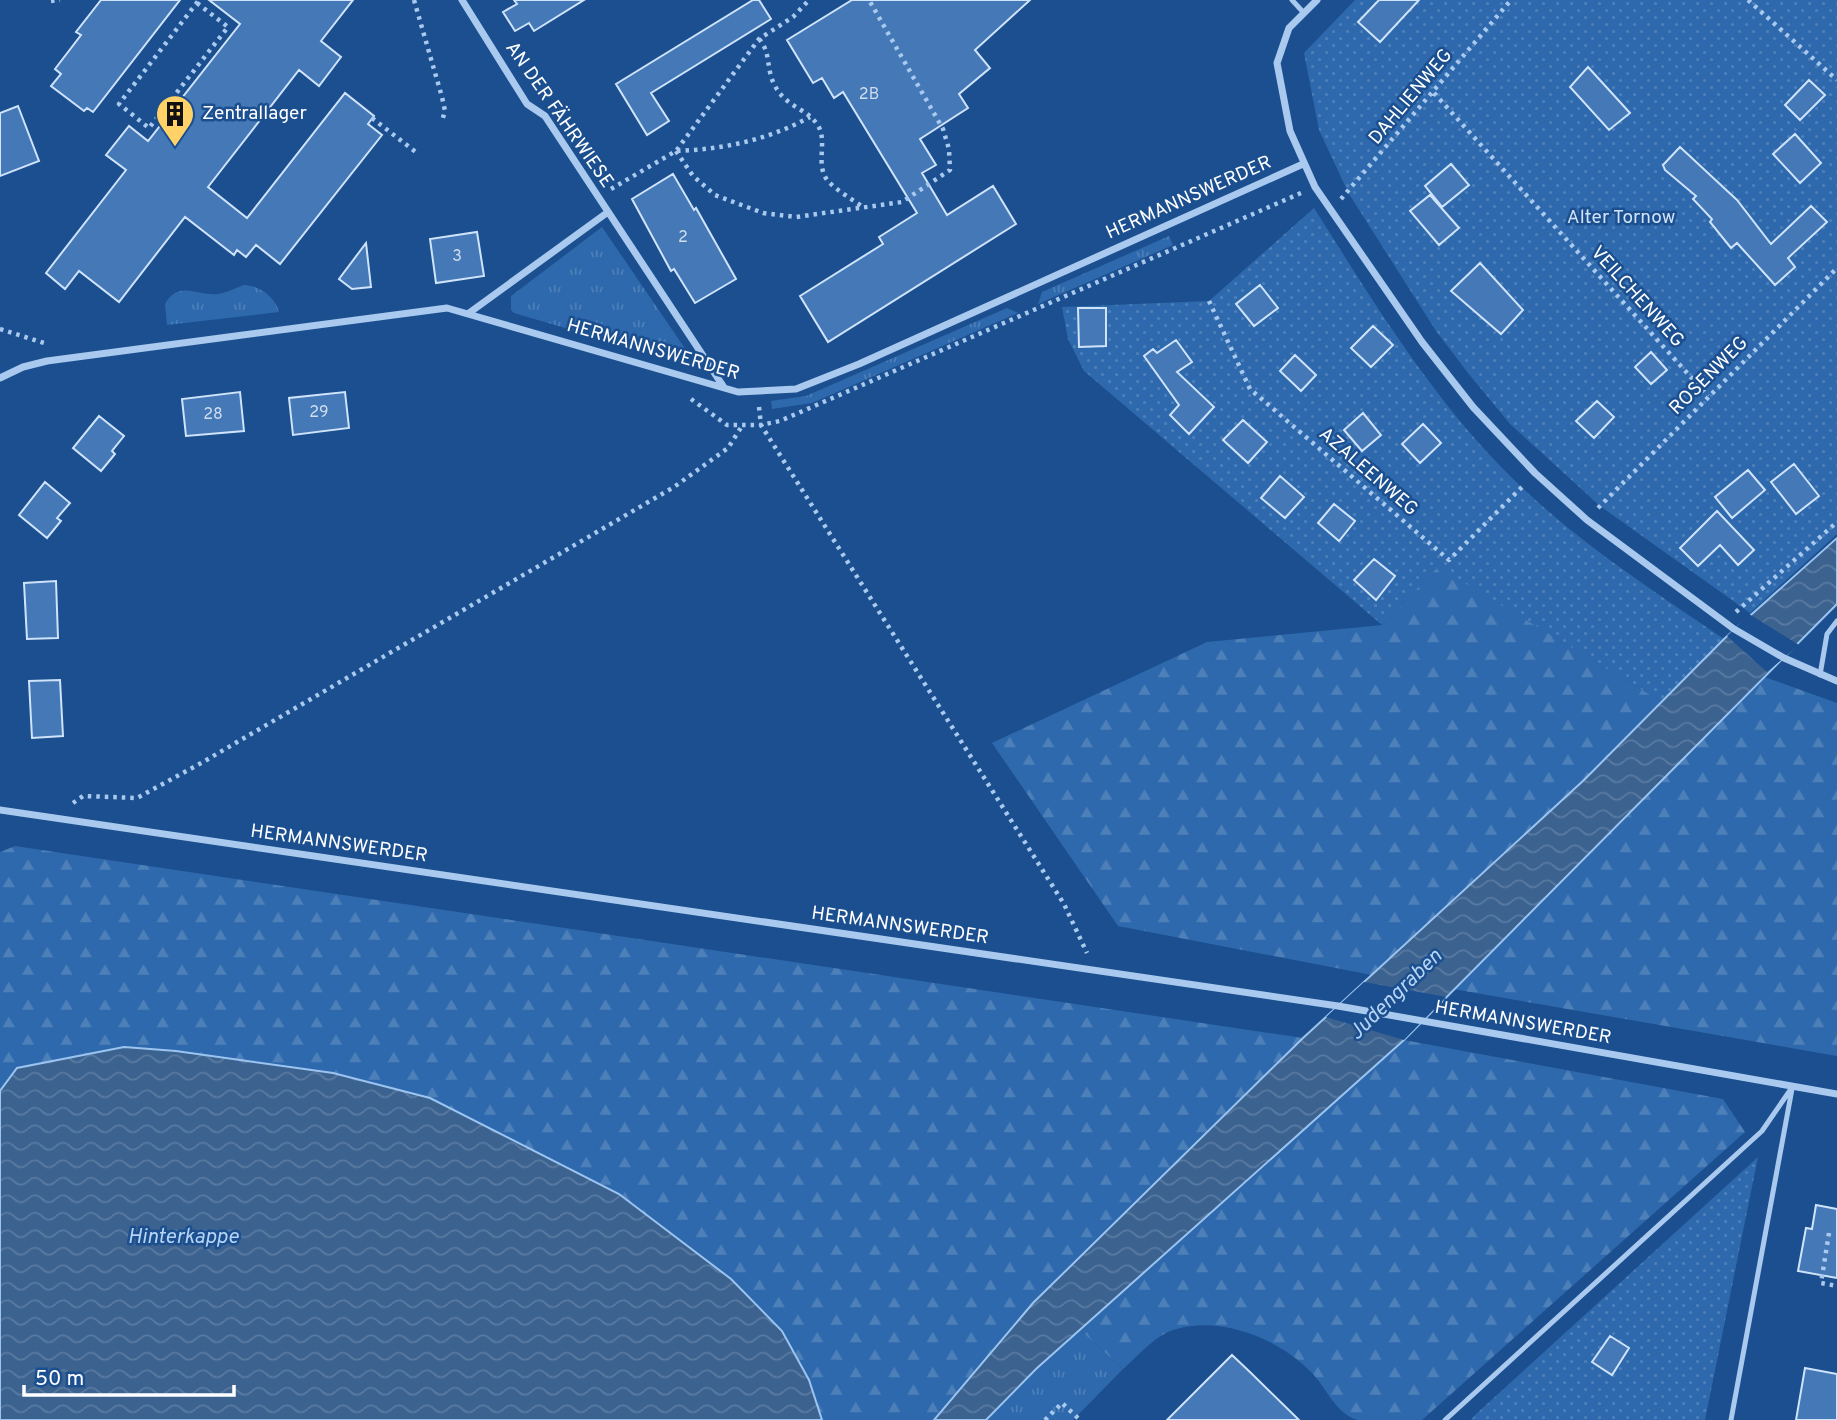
<svg xmlns="http://www.w3.org/2000/svg" width="1837" height="1420" font-family="Overpass,sans-serif">
	<style>
		.grass { fill: url(#grass-tufts) }
		.forest { fill: url(#forest-firs) }
		.garden { fill: url(#garden-dots) }
		.water { fill: url(#water-waves); stroke: #9cc4f0; stroke-width: 2 }
		.pier { fill: #1b4f8f }
		.building { fill: #4478b7; stroke: #cfe3fa; stroke-width: 2 }
		.lines { fill: none; stroke-linecap: round; stroke-linejoin: round }
		.path { stroke: #a9c9ee; stroke-width: 4.5; stroke-dasharray: 3.5 5; stroke-linecap: butt }
		.service { stroke: #a9c9ee; stroke-width: 5 }
		.minor { stroke: #a9c9ee; stroke-width: 7 }
		.labels { text-anchor: middle; dominant-baseline: central; stroke-width: 5; stroke-linejoin: round; paint-order: stroke }
		.number-label { font-size: 16px; fill: #d0dded }
		.street-label { font-size: 19px; fill: #fff; stroke: #1b4f8f }
		.poi-label { font-size: 19px; fill: #fff; stroke: #1b4f8f; text-anchor: start }
		.park-label { font-size: 19px; fill: #cfe3fa; stroke: #1b4f8f }
		.water-label { font-size: 21px; font-style: italic; fill: #b5d3f5; stroke: #1b4f8f }
	</style>
	<defs>
		<pattern id="grass-tufts" width="24" height="20" patternUnits="userSpaceOnUse" patternTransform="scale(1.75)"><rect width="24" height="20" fill="#2e69ad"/><path d="M3 7l-1-3M5 7V3M7 7l1-3M15 17l-1-3M17 17v-4M19 17l1-3" fill="none" stroke="#4d80b9"/></pattern>
		<pattern id="forest-firs" width="22" height="20" patternUnits="userSpaceOnUse" patternTransform="scale(1.75)"><rect width="22" height="20" fill="#2e69ad"/><path d="M5 1l3.5 6h-7zM16 11l3.5 6h-7z" fill="#4d80b9"/></pattern>
		<pattern id="garden-dots" width="8" height="8" patternUnits="userSpaceOnUse" patternTransform="scale(1.75)"><rect width="8" height="8" fill="#2e69ad"/><path d="M2 2h.1M6 6h.1" fill="none" stroke="#4d80b9" stroke-width="1.8" stroke-linecap="round"/></pattern>
		<pattern id="water-waves" width="16" height="10" patternUnits="userSpaceOnUse" patternTransform="scale(1.75)"><rect width="16" height="10" fill="#3c6290"/><path d="M0 5q4-4 8 0t8 0" fill="none" stroke="#597aa1"/></pattern>
	</defs>
	<rect width="100%" height="100%" fill="#1b4f8f"/>
	<path class="grass" d="M602,227L684,347L685,354L681,362L514,313L511,310V296Z
		M1169,236L1173,245L1038,304L1042,292Z
		M244,285C259,285 276,298 279,312L167,325L165,304C179,280 196,296 217,294C227,293 235,288 244,285Z
		M1007,308L1018,313L812,403L772,409L771,401L806,396Z
		M1080,1330L1123,1369L1073,1420H986L1036,1369Z"/>
	<path class="forest" d="M1438,566L1662,702L1584,780L1372,975L1118,926L992,743L1207,642L1382,625Z
		M1762,676L1837,703V1056L1453,989Z
		M15,846L1303,1038L1033,1303L934,1420H822L782,1331L731,1279L619,1194L430,1098L333,1073L176,1051L124,1047L17,1068L0,1091V852Z
		M1404,1040L1723,1099L1745,1132L1422,1420C1402,1420 1377,1420 1358,1420C1336,1415 1325,1385 1310,1371C1276,1337 1215,1313 1168,1332C1152,1339 1136,1358 1123,1369L1080,1330Z"/>
	<path class="garden" d="M1355,0H1837V534L1750,613L1600,506L1510,424L1468,373L1436,331L1349,194L1319,130L1304,53Z
		M1314,208C1371,298 1426,389 1501,467C1566,534 1647,587 1724,639L1662,702L1438,567L1382,625L1084,371L1068,339L1062,307L1209,301Z
		M1758,1157L1705,1420H1471L1475,1415Z"/>
	<path class="water" d="M1837,538V604L1404,1040L1036,1369L986,1420H934L1033,1303L1303,1038L1584,780L1724,639Z
		M124,1047L176,1051L333,1073L430,1098L619,1194L731,1279L782,1331L809,1380L822,1420H0V1091L17,1068Z"/>
	<path class="pier" d="M1749,614L1799,645L1767,672L1727,636Z
		M1364,982L1446,997L1404,1040L1326,1017Z"/>
	<path class="building" d="M101,0H180L93,112L87,108L84,111L51,86L61,74L55,69L81,35L76,32Z
		M209,0H353L321,41L341,57L319,86L299,70L208,187L247,218L345,93L374,116L368,124L382,135L280,264L256,245L246,257L237,250L234,255L185,217L119,302L79,271L65,289L46,273L126,170L106,155L129,126L148,141L240,24Z
		M514,0H584L534,31L529,23L515,31L503,12L517,4Z
		M753,0H759L771,19L651,93L669,121L647,135L616,84Z
		M852,0H1030L975,50L990,68L959,94L968,108L920,139L936,165L922,173L947,215L993,186L1016,224L828,342L800,296L883,244L879,237L917,213L843,92L834,98L822,78L813,83L787,40Z
		M1379,0H1419L1380,42L1358,22Z
		M1588,67L1630,113L1609,130L1570,87Z
		M1809,80L1825,95L1800,120L1785,105Z
		M18,106L39,161L0,176V113Z
		M1795,134L1821,163L1800,183L1773,154Z
		M1680,147L1737,200L1771,244L1811,206L1827,222L1788,258L1795,267L1775,285L1737,243L1731,248L1710,222L1712,219L1693,199L1696,196L1665,170L1663,165Z
		M1451,164L1469,185L1442,207L1425,186Z
		M673,174L694,210L696,208L736,279L695,303L674,269L671,271L632,199Z
		M1430,195L1459,228L1439,245L1410,211Z
		M477,232L484,276L436,283L430,239Z
		M366,243L371,287L352,289L339,279Z
		M1480,263L1523,310L1501,334L1451,291Z
		M1260,285L1278,308L1254,326L1236,304Z
		M1078,308H1106V346L1079,347Z
		M1373,326L1393,345L1371,367L1351,348Z
		M1176,340L1192,362L1177,372L1214,407L1189,434L1170,415L1179,405L1144,356L1153,349L1157,353Z
		M1651,352L1667,370L1651,384L1635,367Z
		M1295,355L1316,375L1301,391L1280,371Z
		M240,392L244,431L186,436L182,399Z
		M345,392L349,428L293,435L289,398Z
		M1597,401L1614,417L1594,438L1576,421Z
		M1363,413L1381,435L1362,451L1344,430Z
		M99,416L124,436L112,451L115,454L101,471L73,448Z
		M1243,420L1267,442L1248,463L1223,440Z
		M1423,424L1441,443L1420,463L1402,444Z
		M1794,464L1819,496L1796,514L1771,482Z
		M1748,470L1765,490L1732,518L1715,497Z
		M1280,476L1304,497L1285,518L1261,498Z
		M45,482L70,503L57,518L61,521L47,538L19,515Z
		M1334,504L1355,521L1339,541L1318,523Z
		M1717,511L1754,550L1738,565L1720,545L1698,566L1680,548Z
		M1374,559L1395,576L1376,600L1354,580Z
		M56,581L58,638L27,639L24,583Z
		M60,680L63,736L32,738L29,681Z
		M1816,1205L1837,1209V1278L1798,1271L1806,1228L1812,1229Z
		M1610,1336L1629,1348L1612,1375L1592,1362Z
		M1232,1355L1251,1373L1299,1420H1167Z
		M1805,1368L1837,1374V1420H1796Z"/>
	<g class="lines">
		<path class="path" d="M414,0L442,97L445,111L442,121
			M1748,0L1837,80
			M51,1L60,0
			M197,3L228,27L149,128L119,104L199,0
			M759,39C771,52 766,68 774,84C785,107 806,108 817,124C829,141 814,164 828,181C837,191 852,199 863,207
			M1434,93L1708,396
			M372,118L417,153
			M676,151L693,176L715,195L763,213L796,217L902,202L950,170L949,149L943,129L869,0
			M677,151C724,149 768,140 810,117
			M611,189L676,151L759,39L793,17L809,0
			M1341,199L1511,0
			M1209,301L1250,389L1449,560L1525,484
			M0,329L44,343
			M691,399L727,425H761L780,421L1301,193
			M759,407L761,425L1064,904L1087,953
			M1598,508L1837,268
			M1736,612L1837,522
			M73,803L83,796L137,798L203,762L674,487L728,448L742,426
			M1829,1233L1821,1283L1837,1286
			M1045,1420L1062,1403L1080,1420"/>
		<path class="service" d="M1292,0L1304,13
			M1820,675L1827,634L1837,621
			M1445,1420L1762,1131L1793,1086
			M1731,1420L1792,1089"/>
		<path class="minor" d="M462,0L527,104L545,116L723,386
			M1317,0L1289,28L1277,63L1290,131L1315,187L1422,342L1473,407L1535,473L1587,520L1734,629L1784,658L1837,681
			M469,313L608,212
			M0,378L23,367L47,361L447,308L738,392L796,389L859,364L1303,164
			M0,810L1338,1006L1837,1094"/>
	</g>
	<defs>
		<symbol id="building-pin" viewBox="-11 -11 22 30"><path d="M0 17L-7.5 6A9.5 9.5 0 1 1 7.5 6Z" fill="#ffd166" stroke="#1b4f8f"/><path d="M-4-6H4V6H1V3H-1V6H-4ZM-2.5-4.3h1.7v1.8h-1.7ZM.8-4.3h1.7v1.8H.8ZM-2.5-1h1.7V.8h-1.7ZM.8-1h1.7V.8H.8Z" fill="#111"/></symbol>
	</defs>
	<g fill-rule="evenodd">
		<use href="#building-pin" x="153" y="92" width="44" height="60"/>
	</g>
	<g class="labels">
		<g class="number-label">
			<text x="869" y="95">2B</text>
			<text x="683" y="238">2</text>
			<text x="457" y="257">3</text>
			<text x="319" y="413">29</text>
			<text x="213" y="415">28</text>
		</g>
		<g class="street-label">
			<text transform="translate(1411 97) rotate(-50)">DAHLIENWEG</text>
			<text transform="translate(559 115) rotate(55)">AN DER FÄHRWIESE</text>
			<text transform="translate(1189 198) rotate(-24)">HERMANNSWERDER</text>
			<text transform="translate(1637 297) rotate(48)">VEILCHENWEG</text>
			<text transform="translate(653 350) rotate(16)">HERMANNSWERDER</text>
			<text transform="translate(1709 376) rotate(-45)">ROSENWEG</text>
			<text transform="translate(1368 472) rotate(41)">AZALEENWEG</text>
			<text transform="translate(339 844) rotate(8)">HERMANNSWERDER</text>
			<text transform="translate(900 926) rotate(8)">HERMANNSWERDER</text>
			<text transform="translate(1523 1023) rotate(10)">HERMANNSWERDER</text>
		</g>
		<g class="poi-label">
			<text x="202" y="114">Zentrallager</text>
		</g>
		<g class="park-label">
			<text x="1621" y="218">Alter Tornow</text>
		</g>
		<g class="water-label">
			<text transform="translate(1396 995) rotate(-44)">Judengraben</text>
			<text x="183" y="1237">Hinterkappe</text>
		</g>
	</g>
	<path d="M24 1385v10h210v-10" fill="none" stroke="#ffffff" stroke-width="3.5"/>
	<text x="35" y="1385" font-size="21" fill="#ffffff" stroke="#1b4f8f" stroke-width="5" paint-order="stroke">50 m</text>
</svg>
